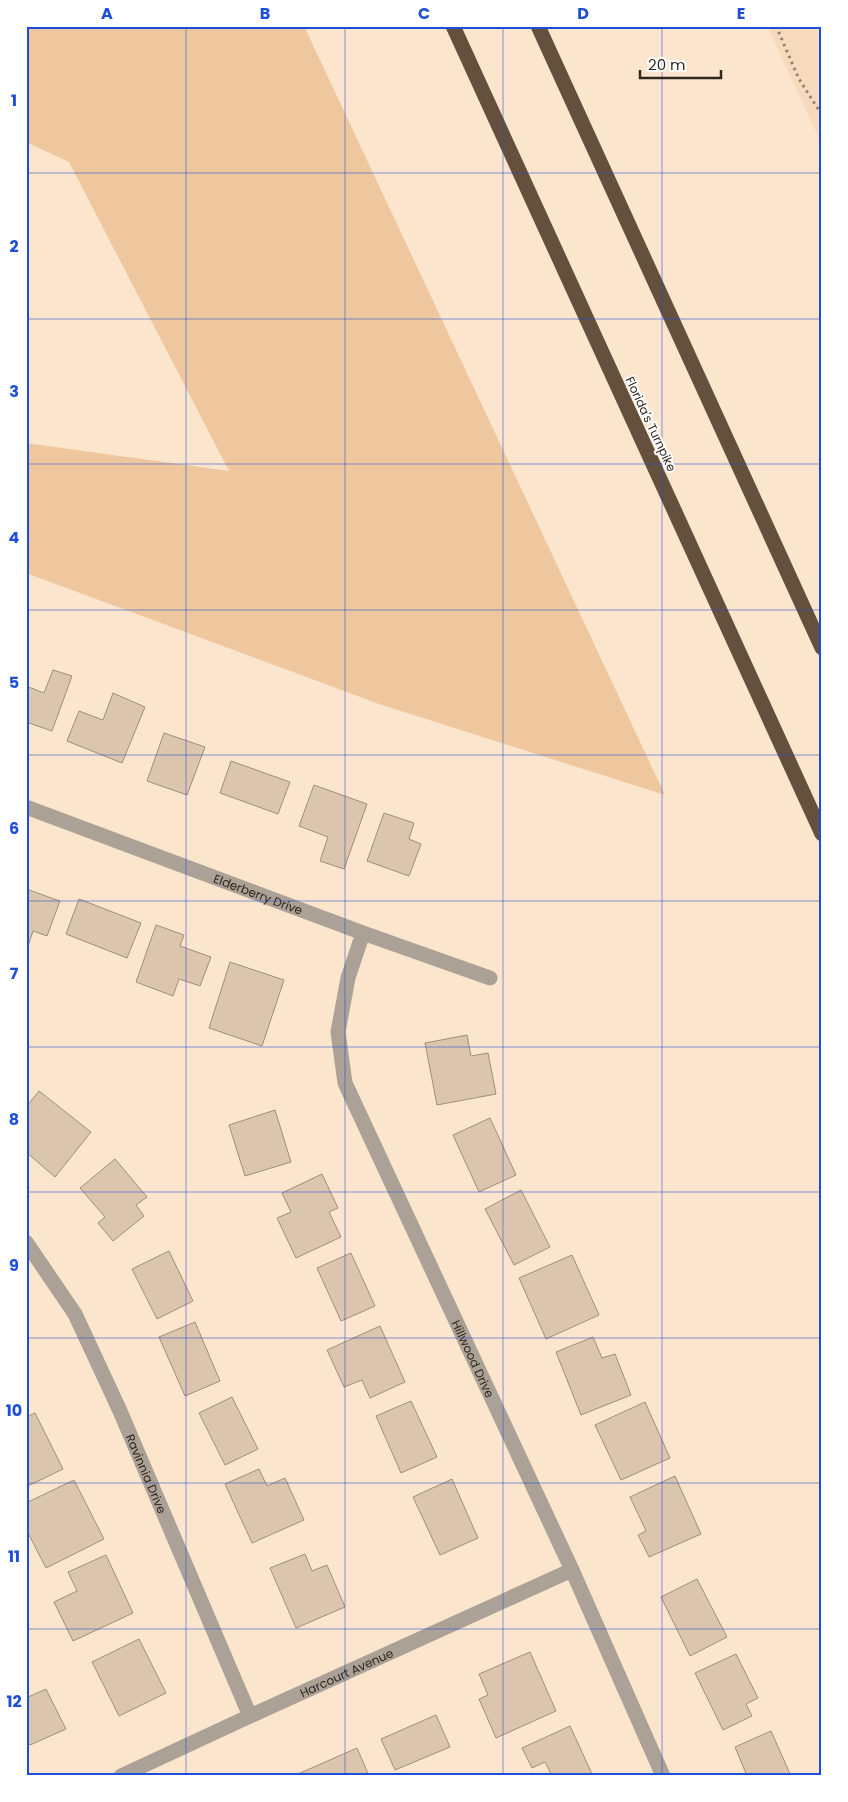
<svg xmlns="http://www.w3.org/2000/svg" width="848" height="1802" font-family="Poppins,sans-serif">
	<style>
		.built { fill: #f7dabc }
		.green { fill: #efc79e }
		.building { fill: #dcc5ad; stroke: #a38d77 }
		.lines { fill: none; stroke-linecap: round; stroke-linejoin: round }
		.path { stroke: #938373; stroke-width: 3; stroke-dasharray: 2.5 4; stroke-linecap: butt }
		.minor { stroke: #aba197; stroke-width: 15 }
		.highway { stroke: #64503c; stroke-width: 15 }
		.grid { fill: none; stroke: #1d4ed8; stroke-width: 1; stroke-opacity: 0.55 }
		.labels { text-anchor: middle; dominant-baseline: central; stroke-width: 4; stroke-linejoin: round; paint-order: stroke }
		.street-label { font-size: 12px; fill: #30281f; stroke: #fff }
		.neatline { fill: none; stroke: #1d4ed8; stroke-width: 2 }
		.grid-label { font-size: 16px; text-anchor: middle; font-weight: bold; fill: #1d4ed8 }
	</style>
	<rect width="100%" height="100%" fill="#fce5cd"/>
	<path class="built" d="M767,26H822V145Z"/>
	<path class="green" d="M26,26H304L665,795L379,704L26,573V443L229,471L69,162L26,142Z"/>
	<path class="building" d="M53,670L72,676L52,731L26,722V686L44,693Z
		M113,693L145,707L122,763L67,741L79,711L103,720Z
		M164,733L205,747L187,795L147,781Z
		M231,761L290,782L278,814L220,793Z
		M314,785L367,804L344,869L320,861L328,837L299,826Z
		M384,813L414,823L409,839L421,844L409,876L367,861Z
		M26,889L60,901L47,936L33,931L28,946H26Z
		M79,899L141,923L127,958L66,934Z
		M156,925L184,935L180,946L211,957L200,986L179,979L173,996L136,982Z
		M230,962L284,980L262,1046L209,1028Z
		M467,1035L471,1056L488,1053L496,1094L437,1105L425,1043Z
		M39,1091L91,1132L55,1177L26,1152L29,1148L26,1146V1107Z
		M275,1110L291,1162L245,1176L229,1125Z
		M490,1118L516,1175L479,1192L453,1135Z
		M115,1159L147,1197L136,1205L144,1216L113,1241L98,1223L105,1217L80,1188Z
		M322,1174L338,1208L329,1212L341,1237L296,1258L277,1218L291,1212L282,1193Z
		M521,1190L550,1247L514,1265L485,1209Z
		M169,1251L193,1301L157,1319L132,1269Z
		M351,1253L375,1306L341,1321L317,1268Z
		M572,1255L599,1315L546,1339L519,1278Z
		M195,1322L220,1381L185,1396L159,1337Z
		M380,1326L405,1382L370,1398L362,1380L344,1387L327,1350Z
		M593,1337L602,1358L615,1354L631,1395L581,1415L556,1352Z
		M232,1397L258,1449L225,1465L199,1413Z
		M411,1401L437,1457L401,1473L376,1416Z
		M645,1402L670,1458L621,1480L595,1425Z
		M35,1413L63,1469L26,1487V1417Z
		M259,1469L267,1486L285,1478L304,1520L252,1543L225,1484Z
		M675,1476L701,1534L649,1557L638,1535L646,1531L630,1497Z
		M452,1479L478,1538L440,1555L413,1497Z
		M74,1480L104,1539L46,1568L26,1529V1503Z
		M305,1554L312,1571L327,1565L345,1607L296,1628L270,1568Z
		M106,1555L133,1613L73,1641L54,1602L77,1591L68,1572Z
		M697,1579L727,1637L690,1656L661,1597Z
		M139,1639L166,1693L119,1716L92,1662Z
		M530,1652L556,1711L496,1738L479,1699L488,1695L479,1674Z
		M736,1654L758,1698L746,1704L752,1716L723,1730L695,1673Z
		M46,1689L66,1729L30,1745L26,1741V1698Z
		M436,1715L450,1747L395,1770L381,1739Z
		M570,1726L593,1776H552L545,1762L532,1768L522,1748Z
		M771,1731L791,1776H747L735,1747Z
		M357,1748L369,1776H298V1774Z"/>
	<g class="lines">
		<path class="path" d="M776,26L799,79L822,115"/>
		<g class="minor">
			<path id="s1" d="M26,807L363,933L490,978"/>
			<path id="s2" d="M363,933L348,978L338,1032L345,1083L572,1570L663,1776"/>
			<path id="s3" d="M26,1242L75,1314L120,1411L250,1716"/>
			<path id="s4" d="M121,1776L250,1716L572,1570"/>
		</g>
		<path class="highway" d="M453,26L822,834
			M538,26L822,648"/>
	</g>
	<path class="grid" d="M186,26V1776M345,26V1776M503,26V1776M662,26V1776M26,173H822M26,319H822M26,464H822M26,610H822M26,755H822M26,901H822M26,1047H822M26,1192H822M26,1338H822M26,1483H822M26,1629H822"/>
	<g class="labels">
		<g class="street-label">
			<text transform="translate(651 424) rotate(65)">Florida's Turnpike</text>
			<text stroke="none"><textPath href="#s1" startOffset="248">Elderberry Drive</textPath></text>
			<text stroke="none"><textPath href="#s2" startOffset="458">Hillwood Drive</textPath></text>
			<text stroke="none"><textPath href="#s3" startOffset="262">Ravinnia Drive</textPath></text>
			<text stroke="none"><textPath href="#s4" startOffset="248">Harcourt Avenue</textPath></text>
		</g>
	</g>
	<rect width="848" height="1802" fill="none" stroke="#ffffff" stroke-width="55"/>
	<path d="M640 70v8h81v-8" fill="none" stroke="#30281f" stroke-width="2.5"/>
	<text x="648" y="70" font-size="15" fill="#30281f" stroke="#ffffff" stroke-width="4" paint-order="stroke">20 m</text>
	<rect x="28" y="28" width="792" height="1746" class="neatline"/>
	<g class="grid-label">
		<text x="107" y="19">A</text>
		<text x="265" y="19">B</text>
		<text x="424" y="19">C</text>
		<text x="583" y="19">D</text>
		<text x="741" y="19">E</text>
		<text x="14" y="106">1</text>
		<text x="14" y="252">2</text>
		<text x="14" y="397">3</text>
		<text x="14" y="543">4</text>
		<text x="14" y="688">5</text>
		<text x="14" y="834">6</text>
		<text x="14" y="979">7</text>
		<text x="14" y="1125">8</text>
		<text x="14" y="1271">9</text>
		<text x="14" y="1416">10</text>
		<text x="14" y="1562">11</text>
		<text x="14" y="1707">12</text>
	</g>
</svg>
